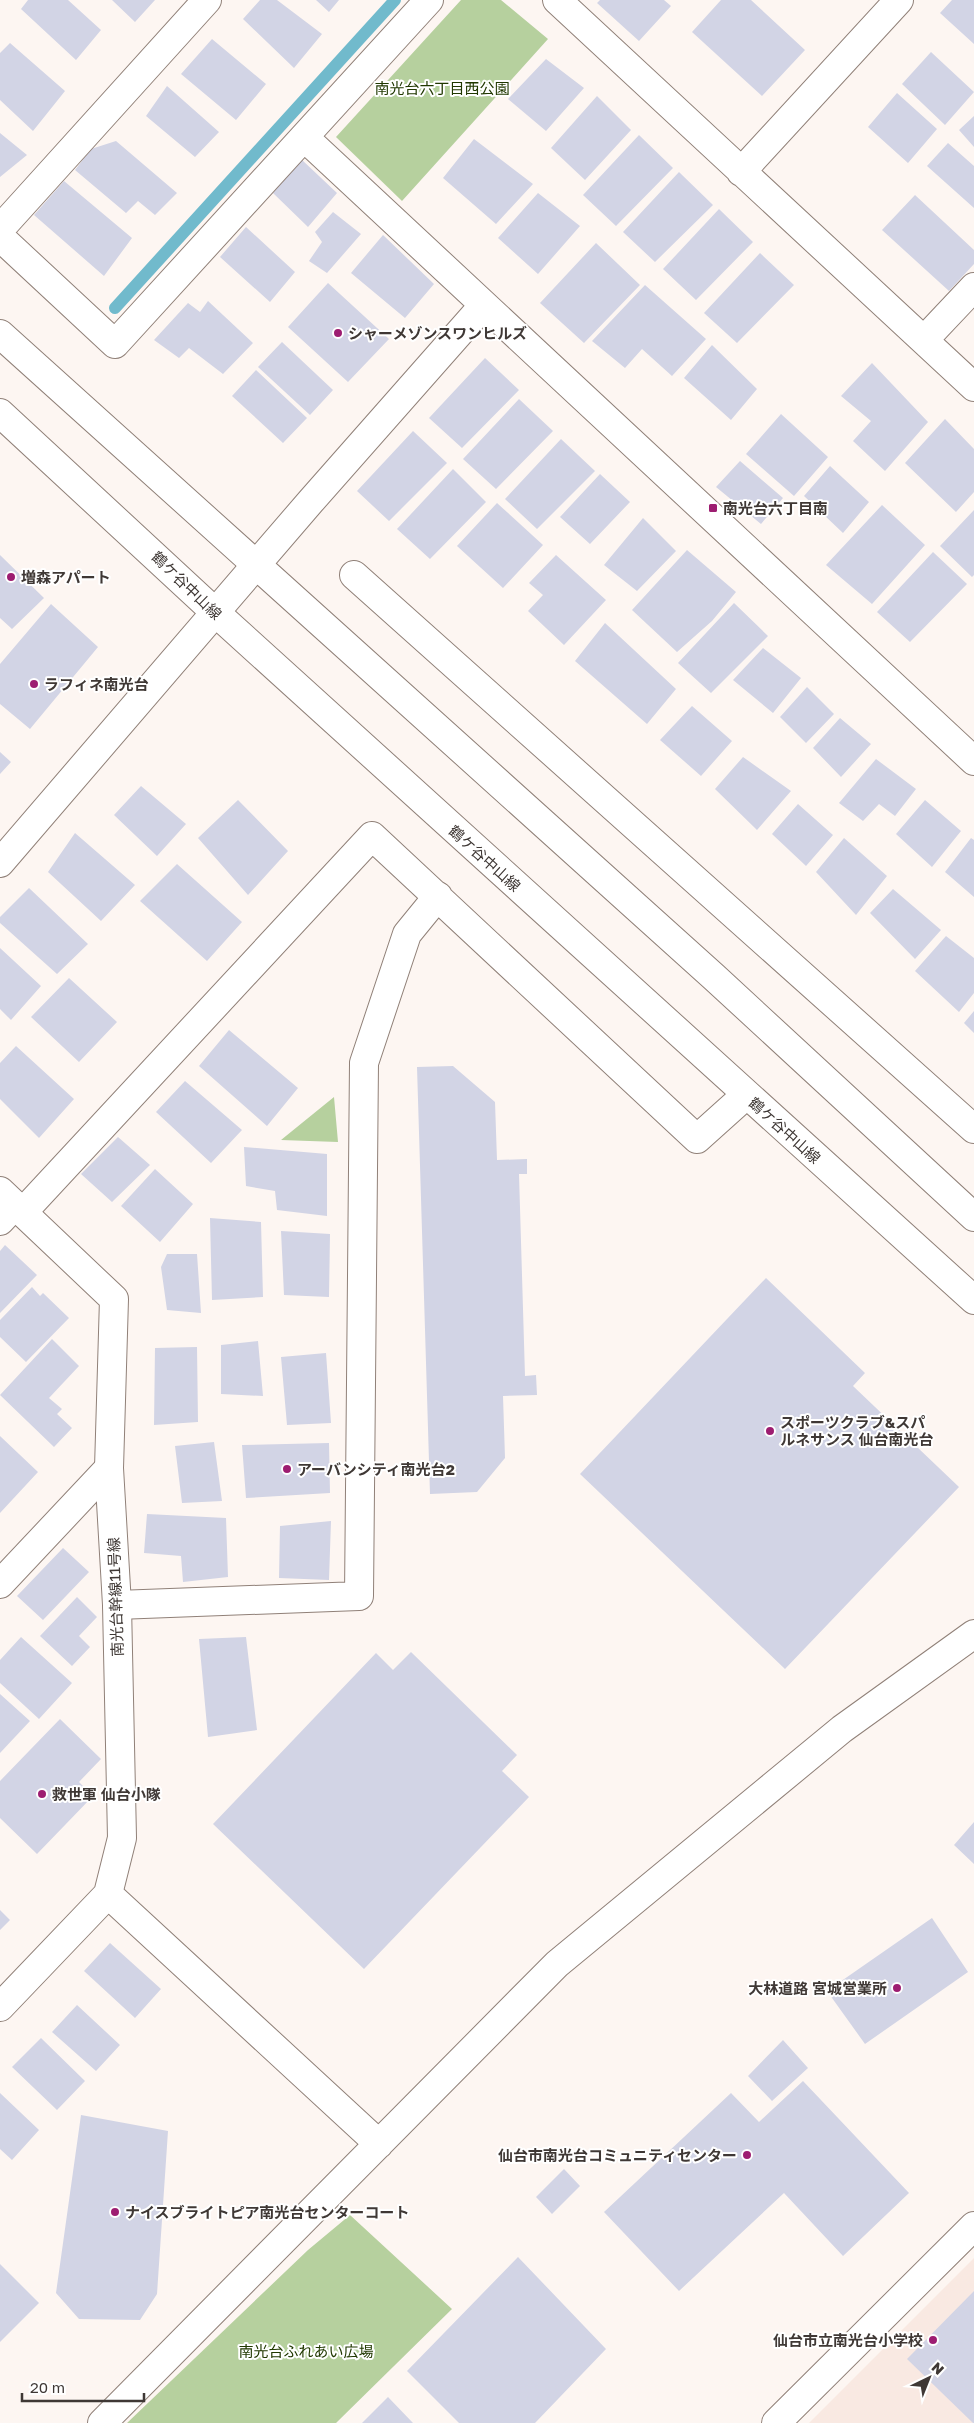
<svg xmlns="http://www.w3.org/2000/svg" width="974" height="2423" font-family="'Golos Text','Noto Sans JP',sans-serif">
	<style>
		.built { fill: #f9e9e2 }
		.green { fill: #b6d09e }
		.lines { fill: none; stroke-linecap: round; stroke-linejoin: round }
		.stream { stroke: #71bacc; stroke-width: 12 }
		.building { fill: #d2d4e5 }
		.minor-casing { stroke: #908078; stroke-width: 30 }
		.tertiary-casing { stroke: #908078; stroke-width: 30 }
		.minor { stroke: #fff; stroke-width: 28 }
		.tertiary { stroke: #fff; stroke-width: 28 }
		.poi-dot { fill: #9d1d71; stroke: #fff; stroke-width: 2 }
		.labels { text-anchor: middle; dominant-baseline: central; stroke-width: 4; stroke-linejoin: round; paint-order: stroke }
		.park-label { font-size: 15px; fill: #203800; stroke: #fff }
		.poi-label { font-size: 15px; font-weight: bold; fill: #3f3835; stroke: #fff; text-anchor: start }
		.street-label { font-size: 15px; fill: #3f3835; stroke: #fff }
	</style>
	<rect width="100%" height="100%" fill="#fdf6f2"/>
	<path class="built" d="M974,2258V2423H809Z"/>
	<path class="green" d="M461,0H501L548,39L402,201L336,137Z
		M334,1097L338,1142L281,1140Z
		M350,2215L452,2309L336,2423H127L308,2250Z"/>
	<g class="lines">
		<path class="stream" d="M115,308L395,0"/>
	</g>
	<path class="building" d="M28,0H68L101,30L76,60L21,9Z
		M112,0H155L135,22Z
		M260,0H277L322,34L294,68L243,19Z
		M316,0H339L329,12Z
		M600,0H664L671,6L639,41L597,3Z
		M721,0H751L805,50L762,96L692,32Z
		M952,0H974V44L940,13Z
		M212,39L266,84L236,120L181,74Z
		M10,43L65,91L33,131L0,100V53Z
		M931,52L974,92L945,125L902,84Z
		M546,59L584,88L546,131L508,99Z
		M167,86L219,132L195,157L146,116Z
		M897,93L937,129L908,163L868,127Z
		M597,96L631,130L585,180L551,148Z
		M974,116V147L959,130Z
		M0,133L27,155L0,177Z
		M639,135L673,168L616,226L583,195Z
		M474,139L533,184L496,224L443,178Z
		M116,141L177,193L155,215L138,201L126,213L75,170L91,149Z
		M948,143L974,166V208L927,166Z
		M301,159L337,193L308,227L273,193Z
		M679,172L713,205L655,262L623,232Z
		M64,181L132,238L104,276L34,215Z
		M538,193L580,226L538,274L498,238Z
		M915,195L974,250V264L949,291L882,230Z
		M719,209L753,242L696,300L663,269Z
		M333,212L361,234L327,273L309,261L322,242L315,232Z
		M246,227L295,272L270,302L220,257Z
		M383,235L434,284L405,318L351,273Z
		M596,243L640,285L584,343L540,303Z
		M760,253L794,285L737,343L704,313Z
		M328,283L389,339L348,382L288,327Z
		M645,285L706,339L672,376L642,349L625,368L592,341Z
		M208,301L253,343L223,374L189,348L179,358L154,340L188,303L200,312Z
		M282,342L333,390L310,415L258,367Z
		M712,345L757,389L731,420L684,378Z
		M485,358L519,390L462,448L429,418Z
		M872,363L928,422L885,471L853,441L871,421L841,396Z
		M256,370L307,418L283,443L232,396Z
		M519,399L553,431L496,489L463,459Z
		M781,414L828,457L794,496L746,454Z
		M945,419L974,449V492L956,512L905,463Z
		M413,431L447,463L389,521L357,491Z
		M561,439L595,471L537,529L505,499Z
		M740,461L783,498L761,524L716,487Z
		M830,466L869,502L843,533L804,496Z
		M453,469L486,502L430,559L397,529Z
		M600,474L630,502L590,544L560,517Z
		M497,503L543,545L503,588L457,546Z
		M882,505L925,545L872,604L826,565Z
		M974,510V575L972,577L940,546Z
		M643,518L676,551L637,591L604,565Z
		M687,550L736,592L712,621L677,652L632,610Z
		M933,552L967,584L910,642L877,612Z
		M0,555L44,598L12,629L0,618Z
		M556,555L606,600L564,645L528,611L543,595L529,583Z
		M734,603L768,636L711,693L678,663Z
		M51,604L98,647L30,729L0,704V664Z
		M605,623L676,689L647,724L575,661Z
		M763,648L801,678L773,713L733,680Z
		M807,687L834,714L806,743L780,717Z
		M692,706L732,741L701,776L660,740Z
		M840,718L871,744L841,777L813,748Z
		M0,752L11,762L0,774Z
		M743,757L791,791L757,830L715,789Z
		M876,759L916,789L895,816L879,804L863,821L839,803Z
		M141,786L186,824L157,856L114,815Z
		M238,800L288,851L248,895L198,838Z
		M925,800L961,831L932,867L896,834Z
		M798,804L833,835L806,866L772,834Z
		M75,833L135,885L101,921L48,872Z
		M844,838L887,876L856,915L816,872Z
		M971,838L974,840V897L945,872Z
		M177,864L242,922L207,961L140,901Z
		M29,888L88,944L57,974L0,923V917Z
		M893,889L941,930L915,959L870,913Z
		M946,936L974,958V993L959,1012L915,971Z
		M0,948L41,986L11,1020L0,1009Z
		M69,978L117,1022L79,1062L31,1017Z
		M974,1011V1033L964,1023Z
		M229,1030L298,1088L267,1126L199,1066Z
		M16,1046L74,1099L39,1138L0,1099V1063Z
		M453,1066L495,1102L497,1160L527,1159V1174H519L525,1376L536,1375L537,1395L503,1396L505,1458L477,1492L430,1494L417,1067Z
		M185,1081L242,1130L211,1163L156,1112Z
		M118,1137L150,1165L112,1202L81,1174Z
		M244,1147L327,1154V1216L277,1210L275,1191L246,1186Z
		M155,1169L193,1204L160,1242L121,1206Z
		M210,1218L261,1222L263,1297L212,1300Z
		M281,1231L330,1234L329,1297L284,1295Z
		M5,1245L37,1275L0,1313V1251Z
		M167,1254H197L201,1313L167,1310L161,1267Z
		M766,1278L865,1373L853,1386L959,1487L785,1669L580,1474Z
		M32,1287L40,1296L43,1293L69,1318L26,1362L0,1337V1320Z
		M52,1339L79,1366L49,1398L62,1409L57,1414L72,1428L54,1447L0,1395Z
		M258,1341L263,1396L221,1394V1345Z
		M197,1347L198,1422L154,1425L155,1348Z
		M326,1353L331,1423L287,1425L281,1357Z
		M0,1436L38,1472L0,1513Z
		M214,1442L222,1501L182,1503L175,1446Z
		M329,1443L330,1493L246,1498L242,1445Z
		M147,1514L226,1518L228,1577L183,1582L181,1556L144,1553Z
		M331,1521L329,1580L279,1578L280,1526Z
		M63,1548L89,1572L43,1620L17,1596Z
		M77,1597L97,1617L79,1636L90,1647L72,1666L40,1636Z
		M21,1637L72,1683L39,1719L0,1683V1660Z
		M246,1637L257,1730L208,1737L199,1639Z
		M411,1652L517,1755L502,1771L529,1797L364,1969L213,1824L376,1653L393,1670Z
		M0,1694L30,1721L0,1753Z
		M60,1719L101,1759L79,1782L93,1796L37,1854L0,1818V1781Z
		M974,1822V1864L954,1845Z
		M0,1910L10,1920L0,1930Z
		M932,1918L968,1972L865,2044L827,1991Z
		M110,1943L161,1989L135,2018L84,1971Z
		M77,2005L120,2045L96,2071L52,2032Z
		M41,2038L85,2081L57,2110L12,2067Z
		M783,2040L808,2068L772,2101L748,2076Z
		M803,2081L909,2193L843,2256L784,2193L679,2291L604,2212L731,2093L759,2122Z
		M0,2093L39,2130L12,2160L0,2149Z
		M81,2115L168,2131L157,2294L140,2320L79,2319L56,2293Z
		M564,2169L580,2186L552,2214L536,2197Z
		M518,2257L606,2349L535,2423H459L407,2371Z
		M0,2264L39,2303L0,2342Z
		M974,2291V2423H973L907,2359Z
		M388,2397L413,2423H362Z"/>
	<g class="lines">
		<defs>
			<path id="minor" d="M557,0L974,387
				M305,138L974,761
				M741,172L899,0
				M0,229L207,0
				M0,237L115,344L429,0
				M924,340L974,287
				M354,575L974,1129
				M0,863L311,501L483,306
				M23,1212L372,836L697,1139L746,1095
				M0,1221L15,1205
				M0,1584L109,1468
				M117,1605L359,1596L364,1063L407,934L438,896
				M776,2423L974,2226"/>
			<path id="tertiary" d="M0,334L714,977L974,1217
				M0,413L216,613L974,1300
				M0,1191L114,1299L109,1468L117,1605L122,1838L108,1894L0,2007
				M108,1894L379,2144
				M102,2423L557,1964L842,1729L974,1634"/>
		</defs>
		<use href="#minor" class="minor-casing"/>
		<use href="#tertiary" class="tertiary-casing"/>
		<use href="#minor" class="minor"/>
		<use href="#tertiary" class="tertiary"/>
	</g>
	<g class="poi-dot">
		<circle cx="338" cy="333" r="5"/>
		<rect x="708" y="503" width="10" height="10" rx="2.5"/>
		<circle cx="11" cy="577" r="5"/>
		<circle cx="34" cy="684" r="5"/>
		<circle cx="770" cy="1431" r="5"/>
		<circle cx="287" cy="1469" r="5"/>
		<circle cx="42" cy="1794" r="5"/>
		<circle cx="897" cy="1988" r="5"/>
		<circle cx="747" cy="2155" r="5"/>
		<circle cx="115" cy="2212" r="5"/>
		<circle cx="933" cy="2340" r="5"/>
	</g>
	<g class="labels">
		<g class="park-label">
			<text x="442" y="88">南光台六丁目西公園</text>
			<text x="306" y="2351">南光台ふれあい広場</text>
		</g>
		<g class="poi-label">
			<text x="348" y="333">シャーメゾンスワンヒルズ</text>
			<text x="723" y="508">南光台六丁目南</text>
			<text x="21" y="577">増森アパート</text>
			<text x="44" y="684">ラフィネ南光台</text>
			<text x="780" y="1422">スポーツクラブ&amp;スパ<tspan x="780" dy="17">ルネサンス 仙台南光台</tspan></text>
			<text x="297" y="1469">アーバンシティ南光台2</text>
			<text x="52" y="1794">救世軍 仙台小隊</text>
			<text x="887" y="1988" text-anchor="end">大林道路 宮城営業所</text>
			<text x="737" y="2155" text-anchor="end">仙台市南光台コミュニティセンター</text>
			<text x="125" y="2212">ナイスブライトピア南光台センターコート</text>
			<text x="923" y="2340" text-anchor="end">仙台市立南光台小学校</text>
		</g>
		<g class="street-label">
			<text transform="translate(187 585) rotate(44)">鶴ケ谷中山線</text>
			<text transform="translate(485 858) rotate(42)">鶴ケ谷中山線</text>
			<text transform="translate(785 1130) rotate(42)">鶴ケ谷中山線</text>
			<text transform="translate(115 1597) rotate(-92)">南光台幹線11号線</text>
		</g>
	</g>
	<g transform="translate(929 2378) rotate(43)" stroke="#ffffff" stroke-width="4" paint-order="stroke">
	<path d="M0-4L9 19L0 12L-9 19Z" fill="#3f3835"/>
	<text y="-8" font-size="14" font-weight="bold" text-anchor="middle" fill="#3f3835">N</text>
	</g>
	<path d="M22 2393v8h122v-8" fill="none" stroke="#3f3835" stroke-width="2.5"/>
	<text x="30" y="2393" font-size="15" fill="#3f3835" stroke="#ffffff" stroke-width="4" paint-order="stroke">20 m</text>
</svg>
